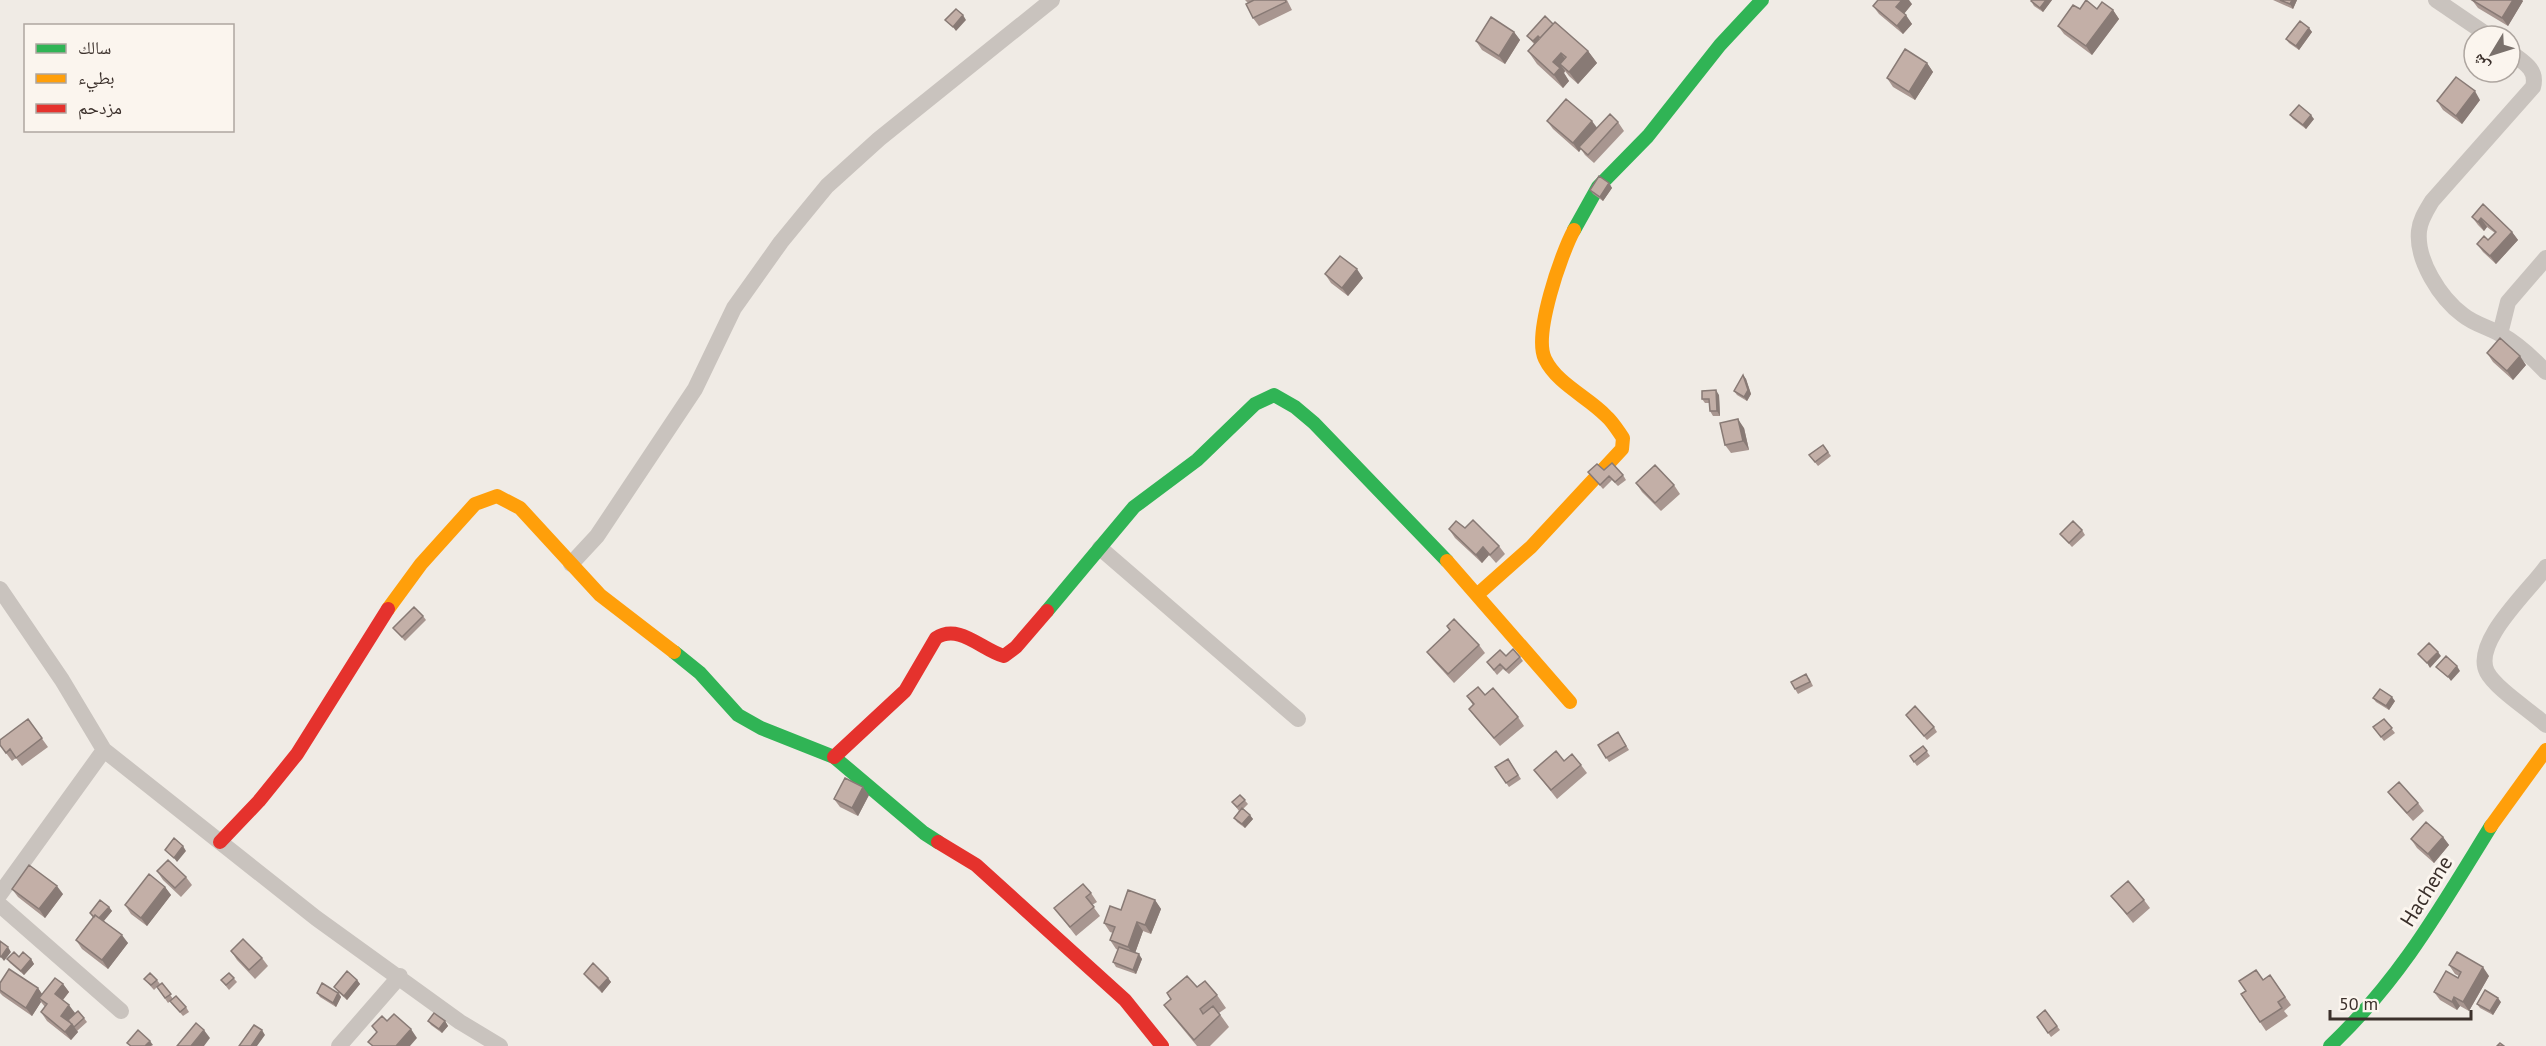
<svg xmlns="http://www.w3.org/2000/svg" width="2546" height="1046" font-family="'PT Sans','Noto Naskh Arabic',sans-serif">
	<style>
		.lines { fill: none; stroke-linecap: round; stroke-linejoin: round }
		.street { stroke: #c9c3be; stroke-width: 16 }
		.fast { stroke: #30b455; stroke-width: 14 }
		.slow { stroke: #ff9f0a; stroke-width: 14 }
		.jam { stroke: #e5322d; stroke-width: 14 }
		.wall { fill: #a89690 }
		.shaded-wall { fill: #887a75 }
		.building { fill: #c3afa7; stroke: #887a75; stroke-width: 1.5 }
		.labels { text-anchor: middle; dominant-baseline: central; stroke-width: 6; stroke-linejoin: round; paint-order: stroke }
		.street-label { font-size: 21px; fill: #3b302b; stroke: #fbf5ee }
	</style>
	<rect width="100%" height="100%" fill="#f0ebe5"/>
	<g class="lines">
		<path class="street" d="M2436,0L2489,36
			M2510,52C2523,62 2538,69 2533,87L2432,201C2426,211 2420,220 2419,231C2416,260 2440,298 2463,315C2474,324 2488,327 2500,334C2518,344 2532,357 2546,372
			M2500,334L2508,302L2546,258
			M1100,548L1298,719
			M571,564L597,536L695,389L734,308L781,242L827,186L879,139L1052,0
			M2546,567C2529,591 2472,642 2487,672C2496,689 2531,711 2546,725
			M0,589L62,680L104,750L316,918L460,1022L500,1046
			M0,894L104,750
			M0,905L121,1011
			M339,1046L400,976"/>
		<path class="fast" d="M1574,230L1598,187L1648,136L1720,45L1762,0
			M1047,611L1134,507L1197,460L1255,404L1274,395L1295,407L1314,423L1447,561
			M674,652L700,673L738,715L761,728L834,757L924,833L938,842
			M2330,1046C2400,980 2441,907 2491,826"/>
		<path class="slow" d="M1447,561L1570,702
			M1478,594L1531,547L1622,449L1623,438C1618,431 1613,422 1606,416C1588,397 1557,384 1545,359C1533,335 1561,254 1574,230
			M388,609L421,564L475,504L497,496L520,508L600,595L674,652
			M2491,826L2546,750"/>
		<path class="jam" d="M834,757L905,691L936,638C959,623 982,650 1004,656L1016,647L1047,611
			M220,842L259,801L297,754L388,609
			M938,842L976,865L1125,1000L1162,1046"/>
	</g>
	<path class="wall" d="M1245,0H1287L1292,10L1259,26L1253,18L1248,3Z
		M2052,0L2043,12L2034,6L2031,1Z
		M2273,0H2297L2293,9Z
		M2472,0H2522L2523,1L2508,26L2478,8Z
		M1912,4L1904,14L1912,24L1903,34L1879,14L1873,6Z
		M2097,9L2113,10L2119,19L2092,55L2064,34L2058,26Z
		M1553,24L1588,51L1597,63L1578,84L1569,76L1565,71L1564,73L1569,81L1563,88L1537,64L1528,51L1534,44L1527,36Z
		M2309,28L2312,32L2299,50L2289,43L2286,39Z
		M1514,32L1520,40L1505,64L1482,50L1476,41Z
		M1927,63L1933,72L1915,100L1893,87L1887,78Z
		M2480,100L2462,124L2443,110L2437,101Z
		M2290,115L2314,119L2306,129L2293,119Z
		M1547,121L1597,128L1618,122L1624,131L1594,163L1585,155L1581,149L1579,152L1553,129Z
		M1609,183L1612,188L1603,201L1593,194L1590,190Z
		M2483,204L2512,232L2518,240L2496,264L2483,252L2477,244L2488,240L2495,233L2487,227L2484,231L2478,225L2472,217Z
		M1325,274L1363,278L1348,296L1331,283Z
		M2487,353L2526,365L2513,380L2493,362Z
		M1743,375L1746,379L1751,394L1747,401L1737,395L1734,391Z
		M1719,395L1720,416H1713L1710,411V403H1705L1702,399Z
		M1744,428L1749,450L1731,453L1725,445Z
		M1823,445L1831,456L1818,466L1809,455Z
		M1604,470L1623,475L1626,480L1618,486L1612,480L1603,489L1588,472Z
		M1636,483L1674,485L1680,494L1661,511L1642,492Z
		M1465,528L1499,546L1505,554L1496,563L1489,555L1482,563L1455,538L1449,529Z
		M2082,530L2085,535L2072,547L2060,534Z
		M423,616L426,620L405,641L393,628Z
		M1447,626L1479,645L1485,653L1454,683L1433,660L1427,652L1450,631Z
		M1506,656L1520,657L1523,661L1509,674L1503,669L1497,675L1487,662Z
		M1809,678L1813,686L1798,694L1795,689Z
		M1485,695L1518,717L1524,726L1500,746L1475,717L1469,709L1473,705L1467,696Z
		M2373,698L2395,701L2389,710L2376,702Z
		M1906,715L1934,727L1937,732L1927,740Z
		M28,719L48,747L22,766L16,758L12,761L0,745Z
		M2384,719L2395,733L2384,741L2373,727Z
		M1618,732L1629,750L1609,762L1598,745Z
		M1923,746L1930,756L1917,766L1910,756Z
		M1508,759L1521,779L1509,787L1495,767Z
		M1564,761L1581,765L1587,773L1557,799L1534,770Z
		M2388,792L2418,803L2424,811L2413,821L2394,800Z
		M869,795L858,816L840,807L834,799Z
		M1240,795L1248,804L1243,809L1253,819L1245,828L1237,822L1234,818L1239,811L1232,802Z
		M2443,837L2449,845L2434,863L2417,848L2411,839Z
		M157,871L186,877L192,885L181,897L163,880Z
		M165,887L171,895L147,926L131,914L125,905Z
		M12,889L63,894L45,918L18,897Z
		M1091,893L1097,902L1092,905L1100,916L1076,936L1054,908Z
		M2111,896L2144,900L2150,908L2133,923Z
		M1155,900L1161,909L1151,934L1143,931L1135,953L1142,959L1136,974L1116,967L1113,962L1118,950L1116,949L1110,940L1113,933L1110,932L1104,923L1121,910Z
		M109,907L112,911L104,921L128,943L108,969L82,949L76,940L93,918L90,913Z
		M231,951L262,958L268,966L255,979L237,960Z
		M19,957L31,959L34,964L24,975L10,963L7,959Z
		M2449,965L2489,976L2469,1011L2460,1006L2457,1010L2440,1000L2434,992L2458,978L2459,976L2455,974Z
		M229,973L237,982L229,990L221,980Z
		M584,974L608,978L611,982L602,993L587,978Z
		M2270,975L2291,1005L2284,1011L2288,1016L2266,1031L2241,994Z
		M144,979L157,980L160,984L157,987L162,983L173,999L186,1007L189,1012L183,1016L170,1001L173,999L168,1003L157,987L154,990Z
		M357,980L360,984L347,1000L339,993L341,997L336,1007L320,997L317,993L338,992L334,987Z
		M0,983L38,988L42,994L63,984L69,992L63,1000L75,1013L84,1018L87,1022L77,1031L74,1028L78,1032L71,1040L47,1021L41,1012L45,1007L41,1002L32,1016L3,996L0,993Z
		M1197,987L1217,995L1226,1008L1219,1013L1229,1027L1210,1046H1197L1173,1017L1164,1005L1171,999L1167,993Z
		M2501,1002L2493,1015L2480,1008L2477,1004Z
		M2045,1010L2060,1030L2051,1037L2037,1017Z
		M428,1021H445L448,1026L442,1033L431,1025Z"/>
	<path class="shaded-wall" d="M1902,0H1909L1912,4L1902,16L1896,7Z
		M2046,0H2052L2043,12L2040,8Z
		M2292,0H2297L2293,9L2290,4Z
		M2513,0H2522L2523,1L2508,26L2502,18Z
		M2113,10L2119,19L2092,55L2086,46Z
		M963,15L966,20L956,31L953,27Z
		M1906,15L1912,24L1903,34L1897,26Z
		M2309,28L2312,32L2299,50L2296,46Z
		M1514,32L1520,40L1505,64L1499,56Z
		M1538,36L1541,41L1536,46L1533,41Z
		M1588,51L1597,63L1578,84L1569,72Z
		M1561,53L1570,66L1560,64L1565,71L1564,73L1569,81L1563,88L1554,75L1553,62Z
		M1927,63L1933,72L1915,100L1909,92Z
		M2475,91L2480,100L2462,124L2456,116Z
		M2311,115L2314,119L2306,129L2303,125Z
		M1592,121L1598,129L1579,147L1581,149L1579,152L1573,143Z
		M1609,183L1612,188L1603,201L1600,197Z
		M2481,218L2487,227L2484,231L2478,222Z
		M2512,232L2518,240L2496,264L2490,256Z
		M1357,269L1363,278L1348,296L1342,288Z
		M2520,356L2526,365L2513,380L2507,371Z
		M1743,375L1746,379L1751,394L1747,401L1744,397Z
		M1716,390L1719,395L1720,416L1717,411Z
		M1738,419L1744,428L1749,450L1743,441Z
		M1483,547L1489,555L1482,563L1476,555Z
		M2438,652L2441,656L2430,668L2427,663Z
		M2457,666L2460,671L2451,681L2448,677Z
		M2392,697L2395,701L2389,710L2386,706Z
		M863,787L869,795L858,816L852,808Z
		M1250,815L1253,819L1245,828L1242,824Z
		M2443,837L2449,845L2434,863L2428,854Z
		M183,846L186,851L177,862L174,858Z
		M57,886L63,894L45,918L39,909Z
		M165,887L171,895L147,926L141,918Z
		M1155,900L1161,909L1151,934L1145,925Z
		M109,907L112,911L101,924L98,920Z
		M1137,922L1143,931L1134,956L1128,947Z
		M122,935L128,943L108,969L102,960Z
		M8,947L11,952L4,961L1,957Z
		M1139,954L1142,959L1136,974L1133,970Z
		M31,959L34,964L24,975L21,971Z
		M2483,967L2489,976L2469,1011L2463,1002Z
		M608,978L611,982L602,993L599,988Z
		M357,980L360,984L347,1000L344,996Z
		M63,984L69,992L61,1002L55,994Z
		M38,988L44,997L39,998L41,1002L32,1016L26,1008Z
		M338,993L341,997L336,1007L333,1003Z
		M2454,997L2460,1006L2457,1010L2452,1002Z
		M2498,998L2501,1002L2493,1015L2490,1011Z
		M69,1005L75,1013L67,1024L61,1016Z
		M445,1021L448,1026L442,1033L439,1029Z
		M72,1024L78,1032L71,1040L65,1032Z
		M411,1029L417,1038L410,1046H396Z
		M204,1030L210,1038L204,1046H191Z
		M262,1030L265,1035L257,1046H251Z
		M150,1041L153,1045L151,1046H145Z"/>
	<path class="building" d="M1254,0H1285L1286,2L1253,18L1246,4Z
		M1878,0H1902L1896,7L1906,15L1897,26L1873,6Z
		M2032,0H2046L2040,8L2031,1Z
		M2086,0L2097,9L2102,2L2113,10L2086,46L2058,26L2073,5L2080,9Z
		M2280,0H2292L2290,4Z
		M2472,0H2513L2502,18Z
		M956,9L963,15L953,27L945,20Z
		M1545,16L1553,24L1540,38L1538,36L1533,41L1527,36Z
		M1491,17L1514,32L1499,56L1476,41Z
		M2300,21L2309,28L2296,46L2286,39Z
		M1555,22L1588,51L1569,72L1560,64L1566,57L1561,53L1553,62L1560,68L1554,75L1528,51Z
		M1905,49L1927,63L1909,92L1887,78Z
		M2456,77L2475,91L2456,116L2437,101Z
		M1566,99L1592,121L1573,143L1547,121Z
		M2299,105L2311,115L2303,125L2290,115Z
		M1610,114L1618,122L1588,155L1579,147Z
		M1599,176L1609,183L1600,197L1590,190Z
		M2483,204L2512,232L2490,256L2477,244L2484,236L2488,240L2496,232L2481,218L2478,222L2472,217Z
		M1340,256L1357,269L1342,288L1325,274Z
		M2500,338L2520,356L2507,371L2487,353Z
		M1743,375L1748,390L1744,397L1734,391Z
		M1716,390L1717,411H1710L1709,399H1702V391Z
		M1738,419L1743,441L1725,445L1720,423Z
		M1823,445L1828,452L1815,462L1809,455Z
		M1612,463L1623,475L1615,482L1609,476L1600,485L1588,472L1597,464L1604,470Z
		M1655,465L1674,485L1655,503L1636,483Z
		M1473,520L1499,546L1490,555L1483,547L1476,555L1449,529L1456,521L1465,528Z
		M2073,521L2082,530L2069,543L2060,534Z
		M414,607L423,616L402,637L393,628Z
		M1454,619L1479,645L1448,674L1427,652L1450,630L1447,626Z
		M2429,643L2438,652L2427,663L2418,654Z
		M1513,649L1520,657L1506,670L1500,664L1494,670L1487,662L1500,650L1506,656Z
		M2446,656L2457,666L2448,677L2436,667Z
		M1806,674L1810,682L1795,689L1791,682Z
		M1478,687L1485,695L1493,688L1518,717L1494,738L1469,709L1474,704L1467,696Z
		M2380,689L2392,697L2386,706L2373,698Z
		M1915,706L1934,727L1924,736L1906,715Z
		M28,719L42,738L16,758L10,749L6,753L0,745V740Z
		M2384,719L2392,728L2381,737L2373,727Z
		M1618,732L1626,746L1606,758L1598,745Z
		M1923,746L1927,751L1914,762L1910,756Z
		M1556,751L1564,761L1572,754L1581,765L1551,790L1534,770Z
		M1508,759L1518,775L1506,783L1495,767Z
		M845,778L863,787L852,808L834,799Z
		M2399,782L2418,803L2407,813L2388,792Z
		M1240,795L1245,800L1237,807L1232,802Z
		M1242,808L1250,815L1242,824L1234,818Z
		M2426,822L2443,837L2428,854L2411,839Z
		M174,838L183,846L174,858L165,850Z
		M168,860L186,877L175,888L157,871Z
		M29,865L57,886L39,909L12,889Z
		M149,874L165,887L141,918L125,905Z
		M2128,881L2144,900L2127,914L2111,896Z
		M1083,884L1091,893L1086,897L1094,907L1070,927L1054,908Z
		M1128,890L1155,900L1145,925L1137,922L1128,947L1110,940L1115,927L1104,923L1110,906L1121,910Z
		M100,900L109,907L99,918L95,915L94,917L90,913Z
		M95,915L122,935L102,960L76,940Z
		M243,939L262,958L249,970L231,951Z
		M0,941L8,947L1,957L0,956Z
		M1119,947L1139,954L1133,970L1113,962Z
		M14,952L19,957L23,952L31,959L21,971L7,959Z
		M2457,952L2483,967L2463,1002L2454,997L2452,1002L2434,992L2446,971L2458,978L2461,972L2449,965Z
		M593,963L608,978L599,988L584,974Z
		M9,969L38,988L26,1008L0,990V983Z
		M2256,970L2263,980L2270,975L2285,997L2278,1002L2282,1008L2260,1022L2241,994L2246,991L2239,981Z
		M347,971L357,980L344,996L334,987Z
		M150,973L157,980L151,985L144,979Z
		M229,973L234,978L226,985L221,980Z
		M1187,976L1197,987L1205,981L1217,995L1200,1009L1203,1014L1213,1006L1220,1015L1194,1040L1164,1005L1171,999L1167,993Z
		M55,978L63,984L55,994L69,1005L61,1016L72,1024L65,1032L41,1012L47,1004L39,998Z
		M162,983L171,994L165,998L157,987Z
		M322,983L338,993L333,1003L317,993Z
		M2485,990L2498,998L2490,1011L2477,1004Z
		M176,996L186,1007L180,1012L170,1001Z
		M2045,1010L2057,1026L2048,1033L2037,1017Z
		M78,1011L84,1018L74,1027L68,1020Z
		M434,1013L445,1021L439,1029L428,1021Z
		M394,1014L411,1029L396,1046H373L368,1042L377,1032L372,1026L382,1016L387,1021Z
		M196,1023L204,1030L191,1046H177Z
		M254,1025L262,1030L251,1046H239Z
		M138,1030L150,1041L145,1046H131L127,1043Z
		M2500,1043L2504,1046H2497Z"/>
	<g class="labels">
		<g class="street-label">
			<text transform="translate(2426 891) rotate(-58)">Hachene</text>
		</g>
	</g>
	<rect x="24" y="24" width="210" height="108" fill="#fbf5ee" stroke="#aea6a0" stroke-width="1.5"/>
	<rect x="36" y="44" width="30" height="9" fill="#30b455" stroke="#aea6a0" stroke-width="1.5"/>
	<text x="78" y="54" font-size="18" fill="#3b302b">سالك</text>
	<rect x="36" y="74" width="30" height="9" fill="#ff9f0a" stroke="#aea6a0" stroke-width="1.5"/>
	<text x="78" y="84" font-size="18" fill="#3b302b">بطيء</text>
	<rect x="36" y="104" width="30" height="9" fill="#e5322d" stroke="#aea6a0" stroke-width="1.5"/>
	<text x="78" y="114" font-size="18" fill="#3b302b">مزدحم</text>
	<g transform="translate(2492 54) rotate(232)"><circle r="28" fill="#fbf5ee" stroke="#aea6a0" stroke-width="1.5"/>
	<path d="M0-4.5L10 22L0 15L-10 22Z" fill="#7a716c"/>
	<text y="-9" font-size="16" font-weight="bold" text-anchor="middle" fill="#3b302b">ش</text>
	</g>
	<path d="M2330 1010v9h141v-9" fill="none" stroke="#3b302b" stroke-width="3"/>
	<text x="2339" y="1010" font-size="18" fill="#3b302b" stroke="#fbf5ee" stroke-width="4.5" paint-order="stroke">50 m</text>
</svg>
